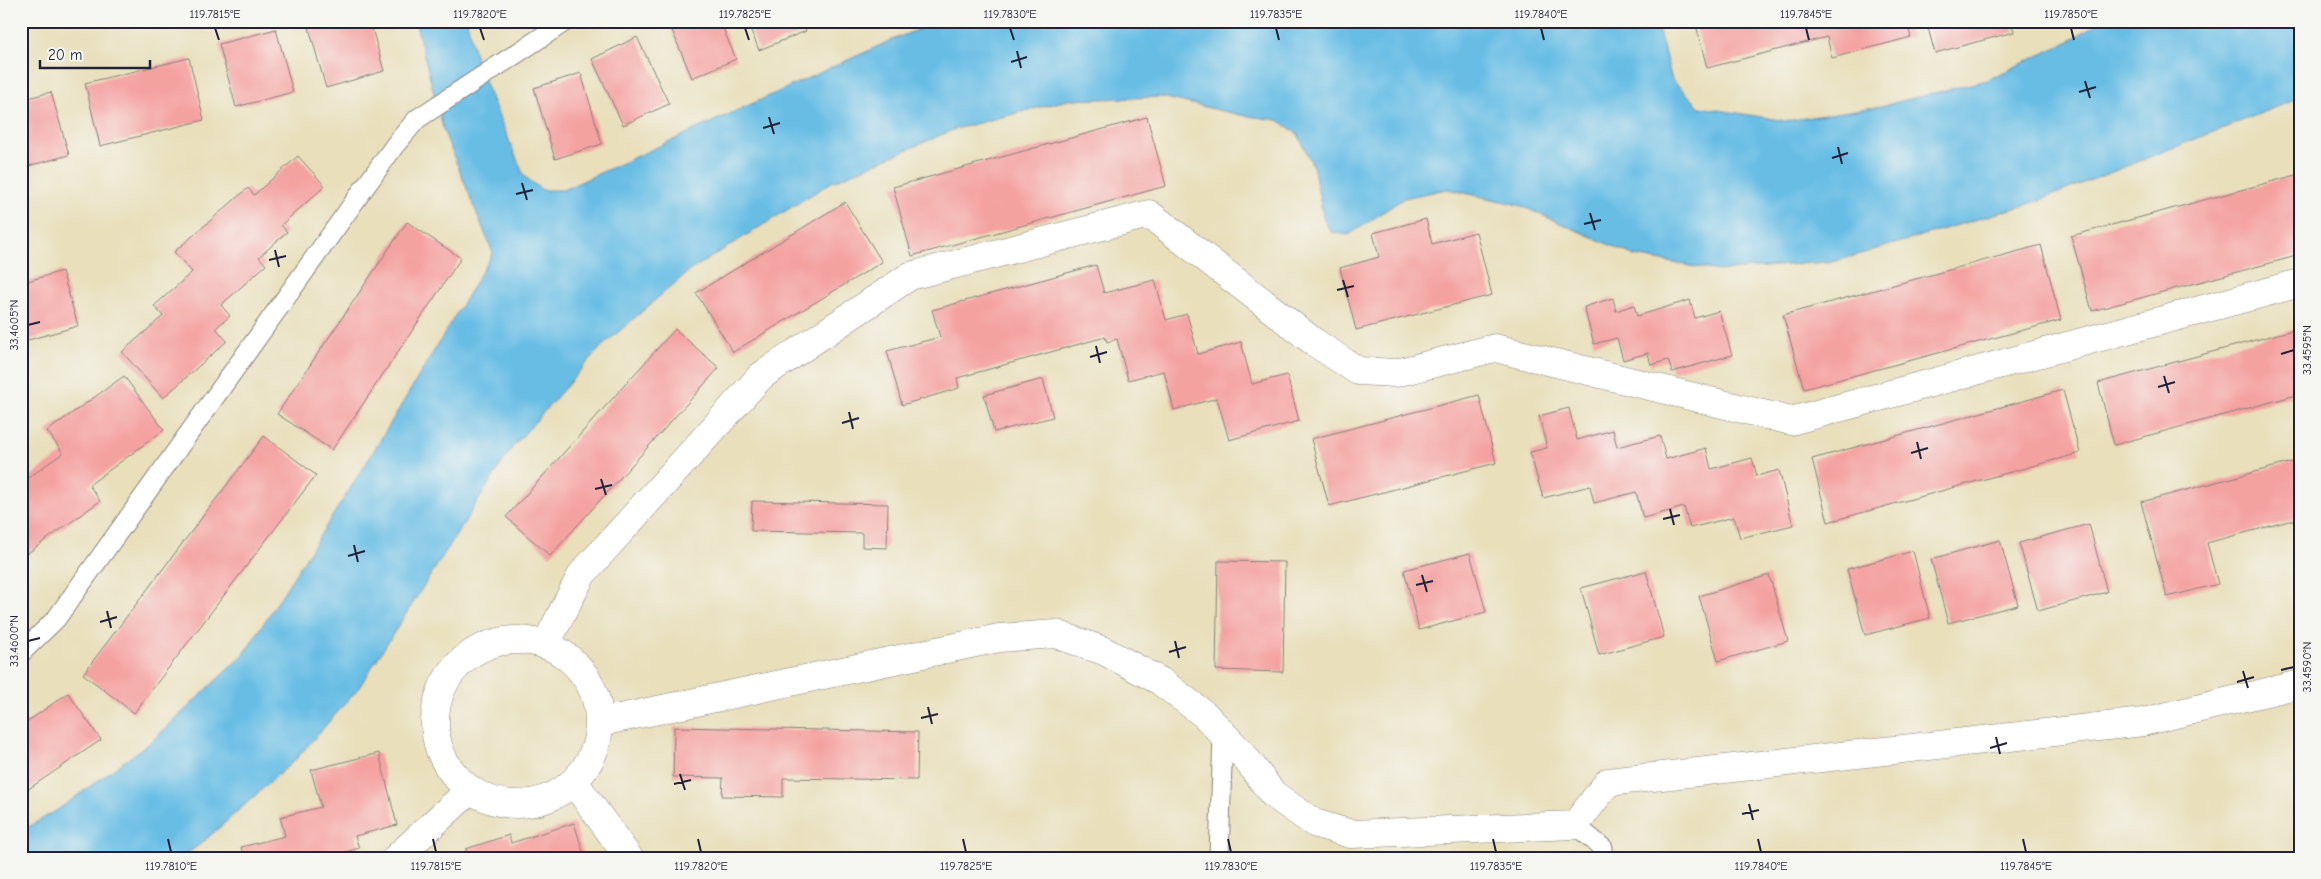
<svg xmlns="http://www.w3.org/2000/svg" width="2321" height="879" font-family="'Comic Neue',sans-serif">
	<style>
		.water { fill: #68bde5; stroke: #457090 }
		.building { fill: #f4a2a0 }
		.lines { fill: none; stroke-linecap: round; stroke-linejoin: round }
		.lane-casing { stroke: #86807b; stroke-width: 21 }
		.street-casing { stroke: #86807b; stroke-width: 29 }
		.lane { stroke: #fff; stroke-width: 19 }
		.street { stroke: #fff; stroke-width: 28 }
		.ticks { fill: none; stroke: #22223b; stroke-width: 2 }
		.neatline { fill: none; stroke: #22223b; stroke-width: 2 }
		.ticks-label { font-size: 12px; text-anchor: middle; fill: #22223b }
	</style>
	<rect width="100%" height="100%" fill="#f6f6f2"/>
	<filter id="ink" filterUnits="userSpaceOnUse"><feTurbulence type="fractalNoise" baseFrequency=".02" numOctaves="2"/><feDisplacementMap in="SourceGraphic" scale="10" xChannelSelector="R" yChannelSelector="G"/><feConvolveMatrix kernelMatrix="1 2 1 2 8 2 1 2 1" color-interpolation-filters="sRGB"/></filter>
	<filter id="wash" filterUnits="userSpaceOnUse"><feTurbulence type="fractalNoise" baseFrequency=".0096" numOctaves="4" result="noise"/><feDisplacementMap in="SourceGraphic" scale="20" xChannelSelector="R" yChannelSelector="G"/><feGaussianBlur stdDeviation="1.12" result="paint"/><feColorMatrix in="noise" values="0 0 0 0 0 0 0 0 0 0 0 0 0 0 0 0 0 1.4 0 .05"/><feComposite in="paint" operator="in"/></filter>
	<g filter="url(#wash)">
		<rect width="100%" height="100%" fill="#e9dfbb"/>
		<path class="water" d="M415,21H467L477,64L524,176L542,190H563L894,39L940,21H1656L1672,80L1700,107L1786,121L1881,106L1987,80L2070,41L2100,21H2300V98L2038,201L1837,261L1718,271L1635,256L1519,205L1447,189L1404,198L1349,235L1331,232L1324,220L1313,166L1298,134L1278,120L1240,115L1161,97L1068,100L955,129L832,182L689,271L601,347L511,449L358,689L296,759L202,843L181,858H21V831L59,809L151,742L244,654L364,467L493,253L444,132Z"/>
		<g id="blocks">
			<path class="building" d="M307,21H370L384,71L326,88Z
				M668,21H720L736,59L692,78Z
				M747,21H802L806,31L759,50Z
				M1695,21H1906L1911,37L1832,58L1827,37L1707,68Z
				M1926,21H2011L2014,32L1935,53Z
				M276,29L293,92L236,107L219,44Z
				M637,37L669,104L623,125L592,59Z
				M189,58L204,120L100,146L85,83Z
				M581,73L602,144L555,159L534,88Z
				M51,92L69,155L21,168V100Z
				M1147,117L1166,186L912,256L893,187Z
				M298,156L325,186L281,225L287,232L259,257L266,265L221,305L230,316L216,328L227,341L163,398L122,352L163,316L154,306L192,272L174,252L248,188L254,195Z
				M2300,174V255L2092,311L2071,236Z
				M845,202L882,262L733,352L696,293Z
				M1426,219L1432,244L1476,232L1492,295L1356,330L1340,268L1379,257L1373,233Z
				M407,222L461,258L332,450L277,414Z
				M2041,245L2061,320L1804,389L1783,315Z
				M1096,265L1104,293L1155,280L1166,320L1187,314L1198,354L1241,342L1252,384L1287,375L1299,421L1229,440L1217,398L1174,410L1164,371L1128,380L1117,339L1107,342L1105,337L957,378L959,388L902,405L887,351L940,337L932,310Z
				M62,271L78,326L21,342V283Z
				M1613,298L1616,311L1634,305L1637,316L1690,300L1695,318L1719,311L1732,355L1672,372L1668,360L1651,365L1648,353L1623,360L1617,338L1594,344L1584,307Z
				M2300,328V394L2114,445L2098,383Z
				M675,329L719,368L550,556L506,517Z
				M124,376L164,430L89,485L100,501L21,558V483L63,453L47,431Z
				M1043,379L1053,417L994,432L984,395Z
				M2063,390L2080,453L1828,522L1812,459Z
				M1479,395L1496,463L1329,506L1311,439Z
				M1569,408L1577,440L1613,430L1617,447L1660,436L1666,459L1706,448L1711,469L1752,458L1757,476L1779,470L1793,525L1740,538L1734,517L1690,528L1684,507L1643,518L1636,492L1594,503L1590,486L1543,498L1530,452L1547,448L1539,416Z
				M264,436L316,475L134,713L83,674Z
				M2300,460V518L2207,543L2218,584L2167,597L2141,502Z
				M752,501L888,504L887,548L862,547V533L751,531Z
				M2089,524L2107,592L2038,611L2019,543Z
				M2000,540L2018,605L1948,623L1931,559Z
				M1913,551L1930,618L1865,635L1847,569Z
				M1470,553L1486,612L1419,630L1404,570Z
				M1218,561L1285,562L1283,672L1216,670Z
				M1646,571L1664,637L1599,655L1581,588Z
				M1769,575L1788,641L1718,661L1699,596Z
				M68,693L101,740L21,794V726Z
				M674,727L918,732L917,780L783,778V797L722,796L723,778L673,777Z
				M379,753L397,825L355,836L359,848L339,854L340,858H244L241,847L285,836L280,817L321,807L311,770Z
				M574,823L585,858H468L466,849L509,835L511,843Z"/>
		</g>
	</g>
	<g filter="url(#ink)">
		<use href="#blocks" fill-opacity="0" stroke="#86807b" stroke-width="1"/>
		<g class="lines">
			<defs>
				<path id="lane" d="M21,653L56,619L395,145L417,119L566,21
					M1575,825L1603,848V858
					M1219,858L1223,733"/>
				<path id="street" d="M435 722a82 82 0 1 1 164 0a82 82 0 1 1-164 0Z
					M546,644L582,574L761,376L910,276L1149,214L1314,342L1358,371L1396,373L1495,348L1791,421L2300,283
					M601,722L999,638L1056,634L1104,651L1160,681L1205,715L1244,756L1273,794L1314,823L1351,834L1575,825L1608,782L2143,722L2300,684
					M574,782L629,858
					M396,858L470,790"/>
			</defs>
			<use href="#lane" class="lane-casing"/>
			<use href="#street" class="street-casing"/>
			<use href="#lane" class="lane"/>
			<use href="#street" class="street"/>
		</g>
	</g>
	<path class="ticks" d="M215,28L219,40M480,28L484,40M745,28L749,40M1010,28L1014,40M1276,28L1279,40M1541,28L1544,40M1806,28L1809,40M2071,28L2074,40M1017,51L1021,68M1011,62L1027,57M2085,81L2090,98M2079,92L2096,87M769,117L774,134M763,128L780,123M1838,147L1842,164M1832,158L1848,153M522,183L527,200M516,194L533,190M1590,213L1595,230M1584,224L1601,220M275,250L279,267M269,260L286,256M1343,280L1348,297M1337,290L1354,286M28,325L40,322M1096,346L1100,363M2281,354L2294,350M1090,357L1107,352M2164,376L2169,393M2158,387L2175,382M849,412L853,429M842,423L859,418M1917,442L1921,459M1911,453L1928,448M601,479L606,495M595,489L612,485M1670,509L1674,525M1663,519L1680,515M354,545L358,562M348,556L365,551M1422,575L1427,592M1416,585L1433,581M107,611L111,628M100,622L117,617M28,641L40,638M1175,641L1179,658M1169,652L1186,647M2281,670L2294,667M2243,671L2248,688M2237,682L2254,677M928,707L932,724M921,718L938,714M1996,737L2000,754M1990,748L2007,743M680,774L685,790M674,784L691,780M1749,804L1753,820M1742,814L1759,810M168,839L171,852M433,839L436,852M698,839L701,852M963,839L966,852M1228,839L1231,852M1493,839L1496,852M1758,839L1761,852M2023,839L2026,852"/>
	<rect width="2321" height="879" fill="none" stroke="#f6f6f2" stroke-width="55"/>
	<path d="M40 60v8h110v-8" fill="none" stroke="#22223b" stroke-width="2.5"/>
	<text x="48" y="60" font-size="15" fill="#22223b" stroke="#f6f6f2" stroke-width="4" paint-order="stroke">20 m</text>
	<rect x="28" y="28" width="2266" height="824" class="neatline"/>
	<g class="ticks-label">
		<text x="215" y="18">119.7815°E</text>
		<text x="480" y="18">119.7820°E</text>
		<text x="745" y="18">119.7825°E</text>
		<text x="1010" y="18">119.7830°E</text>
		<text x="1276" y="18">119.7835°E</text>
		<text x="1541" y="18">119.7840°E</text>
		<text x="1806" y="18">119.7845°E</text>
		<text x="2071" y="18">119.7850°E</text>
		<text transform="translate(14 325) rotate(-90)" y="4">33.4605°N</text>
		<text transform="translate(2307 350) rotate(-90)" y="4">33.4595°N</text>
		<text transform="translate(14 641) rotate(-90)" y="4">33.4600°N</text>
		<text transform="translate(2307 667) rotate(-90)" y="4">33.4590°N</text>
		<text x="171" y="870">119.7810°E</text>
		<text x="436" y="870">119.7815°E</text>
		<text x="701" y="870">119.7820°E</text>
		<text x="966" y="870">119.7825°E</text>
		<text x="1231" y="870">119.7830°E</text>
		<text x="1496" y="870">119.7835°E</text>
		<text x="1761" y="870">119.7840°E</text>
		<text x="2026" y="870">119.7845°E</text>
	</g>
</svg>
